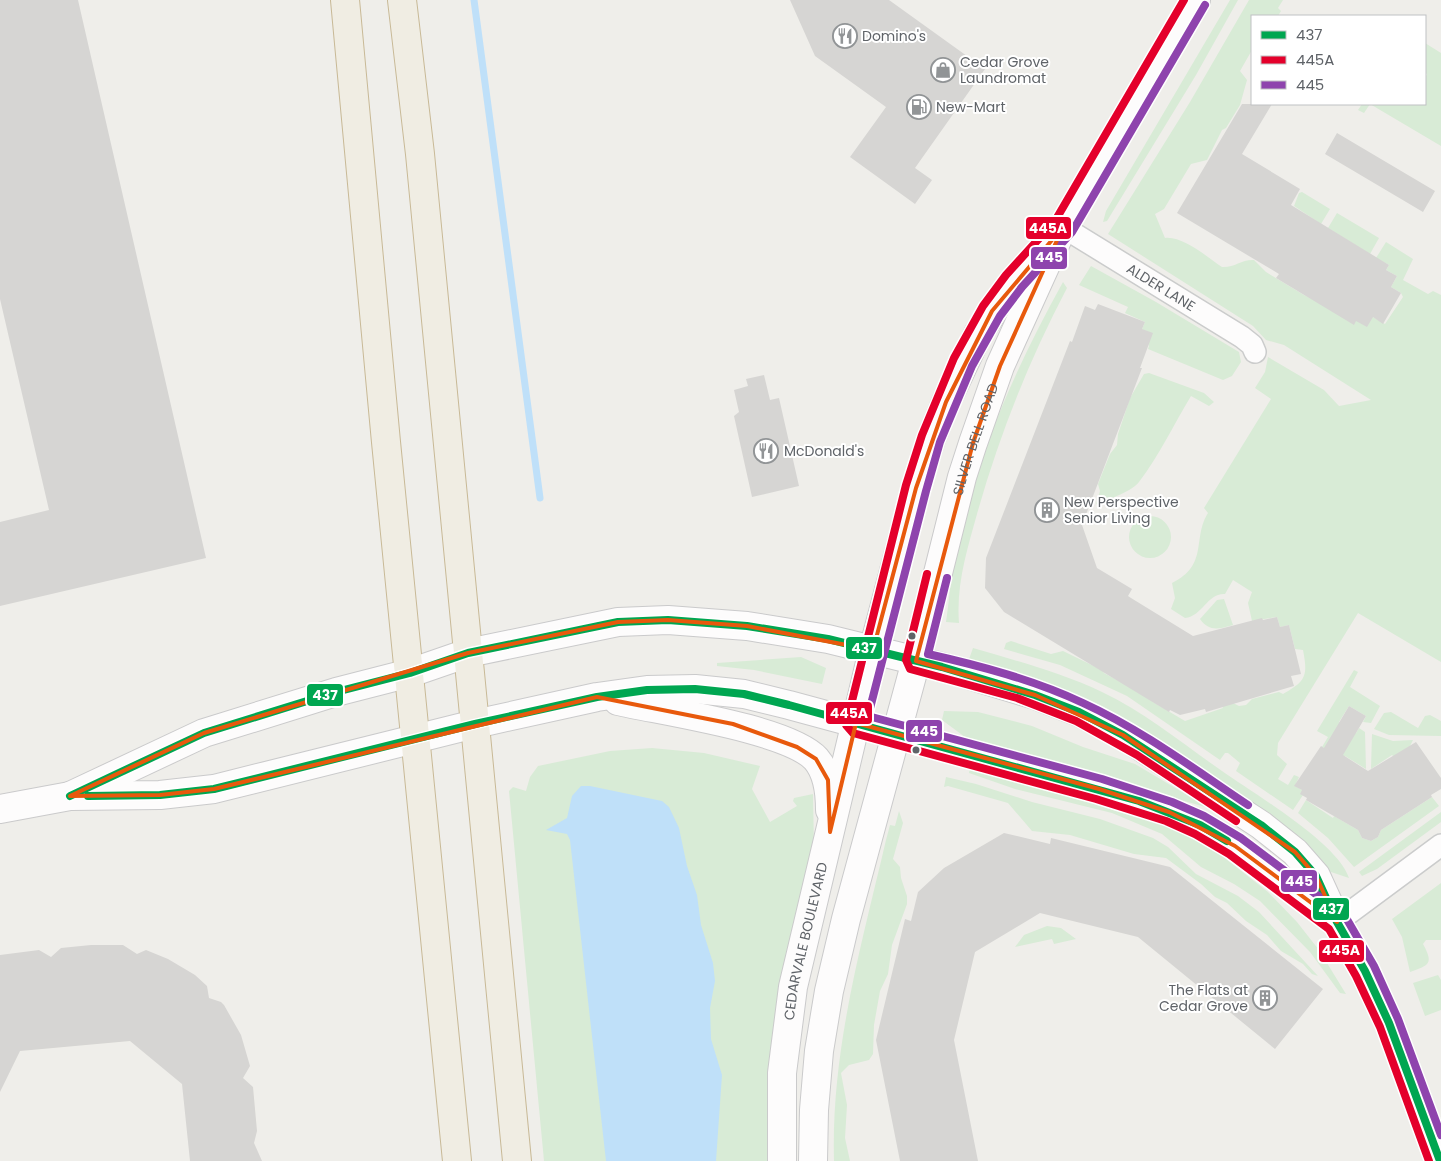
<svg xmlns="http://www.w3.org/2000/svg" width="1441" height="1161" font-family="Poppins,sans-serif">
	<style>
		.green { fill: #d8ebd6 }
		.water { fill: #bfe0f9 }
		.lines { fill: none; stroke-linecap: round; stroke-linejoin: round }
		.stream { stroke: #bfe0f9; stroke-width: 7 }
		.building { fill: #d6d5d3 }
		.street-casing { stroke: #cbcccc; stroke-width: 24 }
		.secondary-casing { stroke: #cacacb; stroke-width: 30 }
		.highway-casing { stroke: #c8b996; stroke-width: 30 }
		.street { stroke: #fdfcfc; stroke-width: 21 }
		.secondary { stroke: #fdfcfc; stroke-width: 28 }
		.highway { stroke: #f0ede3; stroke-width: 28 }
		.bus-1-casing { stroke: #fff; stroke-width: 11 }
		.bus-2-casing { stroke: #fff; stroke-width: 11 }
		.bus-3-casing { stroke: #fff; stroke-width: 11 }
		.bus-1 { stroke: #00a651; stroke-width: 8 }
		.bus-2 { stroke: #e4002b; stroke-width: 8 }
		.bus-3 { stroke: #8e44ad; stroke-width: 8 }
		.marked { fill: none; stroke: #e8590c; stroke-width: 4; stroke-linejoin: round }
		.bus-dot { fill: #5f6368; stroke: #fff; stroke-width: 2 }
		.labels { text-anchor: middle; dominant-baseline: central; stroke-width: 4; stroke-linejoin: round; paint-order: stroke }
		.poi-label { font-size: 14px; fill: #5f6368; stroke: #fff; text-anchor: start }
		.street-label { font-size: 14px; fill: #5f6368; stroke: #fff }
		.line-badge { stroke: #fff; stroke-width: 2 }
		.badge-label { font-size: 14px; text-anchor: middle; font-weight: bold; fill: #fff }
	</style>
	<rect width="100%" height="100%" fill="#efeeea"/>
	<path class="green" d="M1230,0H1238L1196,75L1107,221L1103,222L1106,211Z
		M1249,0H1283L1278,8L1281,11L1278,16H1252V50L1240,71L1247,80L1240,105L1226,128L1222,130L1207,160L1191,164L1164,209L1155,214L1165,238C1183,236 1207,257 1222,267C1234,268 1242,259 1254,260L1266,272L1304,295L1356,321L1373,317L1385,324L1403,297L1401,293L1391,287L1397,276L1386,270L1389,265L1376,258L1386,242L1413,259L1403,280L1428,294L1433,291L1441,295V662L1358,613L1278,743L1277,755L1287,764L1278,779L1288,785L1294,775L1299,777L1295,786L1302,790L1303,795L1293,810L1236,771L1240,763L1228,753H1225L1220,760L1127,696L1060,665L1004,649L1006,643L1011,641L1051,654L1063,651L1102,670L1104,673L1154,700L1153,702L1185,721L1223,708L1222,706L1233,703L1239,706L1246,705L1252,699L1279,692L1283,694C1306,681 1308,676 1303,650L1295,649L1289,625L1280,627L1277,617L1252,621L1248,603L1252,592L1233,580L1225,594C1207,593 1203,616 1185,618L1171,609L1175,598L1172,583C1209,565 1192,538 1208,513L1204,508L1271,399L1255,388L1265,372L1268,357L1324,390L1339,406L1371,400L1284,345L1266,340L1253,326L1108,234L1190,102Z
		M1425,43L1441,53V146L1370,104L1364,113L1358,110L1362,104H1425V76L1427,75L1425,71Z
		M1302,192L1330,209L1321,224L1294,206L1299,193Z
		M1337,213L1379,238L1370,254L1328,228Z
		M1091,266L1156,302L1239,352L1241,362L1232,376L1223,380L1148,349L1149,346L1142,329L1145,322L1125,313L1128,307L1079,285Z
		M1063,282L1067,288C1029,360 999,436 977,514C967,550 956,585 959,623L946,622C949,603 950,584 953,565C972,466 1014,370 1063,282Z
		M1149,373L1204,393L1214,402L1209,406L1191,396C1174,424 1159,456 1139,482C1129,494 1106,498 1100,506L1096,504L1100,491L1098,484L1110,454L1117,445L1118,434L1130,398L1144,374Z
		M1129 537a21 21 0 1 1 42 0a21 21 0 1 1-42 0Z
		M1224,599L1233,625C1219,629 1209,632 1200,619L1217,600Z
		M973,648C1017,661 1060,672 1102,692C1146,713 1183,744 1222,771C1253,793 1338,843 1349,878L1328,871L1043,684L968,662Z
		M801,657L826,668L822,684L754,670L717,666V663Z
		M1354,670L1358,672L1350,687L1380,706L1371,723L1363,722L1366,716L1349,706L1339,722L1356,733L1359,728L1365,732L1366,769L1345,756L1343,759L1322,747L1328,737L1317,731Z
		M944,711L978,712L1032,726L1083,747L1135,764L1209,808L969,740L942,720Z
		M1391,712L1418,728L1425,716L1430,715L1441,721V736L1389,735L1374,729L1384,713Z
		M1372,734L1393,741L1413,740L1410,746L1394,757L1392,755L1371,769Z
		M652,748L704,753L760,766L752,789L770,822L797,806L793,801L794,798L813,794L814,849L774,1161H544L509,791L513,787L526,791L530,777L538,766L610,751Z
		M970,768L1073,793L1179,830L1221,855L1268,892L1297,922L1319,950L1346,994L1340,993L1310,952L1260,901L1234,884L1201,867L1162,834L1112,813L1015,789L969,773Z
		M946,777L976,784L1032,802L1100,819L1153,838L1168,847L1196,874L1238,896L1259,912L1318,976L1312,974L1303,964L1281,951L1267,935L1246,921L1227,903L1215,897L1201,884L1166,858L1134,854L1070,835L1032,831L1008,803L948,786L944,787Z
		M1432,797L1439,806L1354,867L1328,838L1298,813L1306,800L1333,818L1334,816L1358,830L1362,838L1371,841L1378,837L1381,830Z
		M899,811L903,823L893,859L900,867L901,878L907,896V904L892,945L888,974L880,991L874,1025L873,1054L869,1060L849,1065L841,1073L847,1105L845,1138L850,1161H834C831,1050 861,947 886,840L890,825L895,826Z
		M1441,812V822L1377,869L1362,876L1359,872Z
		M1441,883V940H1426L1423,944C1434,964 1429,965 1410,972L1402,937L1392,919Z
		M1047,926L1061,928L1076,939L1054,944L1052,939L1015,947L1024,935Z
		M1438,975L1441,980V1010L1425,1016L1413,983Z"/>
	<path class="water" d="M581,786H590L662,801L669,807L679,828L687,866L697,895L701,925L713,963L715,981L710,1008L711,1039L722,1075L716,1161H606L570,840L567,834L546,830L567,818L572,796Z"/>
	<g class="lines">
		<path class="stream" d="M474,0L540,498"/>
	</g>
	<path class="building" d="M0,0H78L206,558L0,606V522L49,510L0,299Z
		M790,0H889L985,69L915,168L932,180L915,204L850,157L886,107L815,56Z
		M1242,104H1272L1242,154L1300,189L1291,205L1389,265L1386,270L1397,276L1391,287L1401,293L1383,324L1373,317L1367,327L1356,321L1354,325L1276,278L1279,274L1177,213Z
		M1337,133L1435,191L1423,212L1325,154Z
		M1098,304L1145,322L1142,329L1153,333L1140,368H1142L1082,525L1097,568L1132,589L1128,596L1131,598L1193,636L1262,618L1263,620L1277,617L1280,627L1289,625L1301,674L1291,676L1294,686L1206,712L1205,709L1180,715L1170,710L1169,712L1004,612L985,588L986,558L1070,341L1072,342L1085,306L1095,310Z
		M764,375L770,400L779,398L799,486L752,497L734,416L739,412L734,390L748,386L746,379Z
		M1349,706L1366,716L1343,755L1368,771L1416,742L1441,778V789L1431,795L1432,797L1381,830L1378,837L1371,841L1362,838L1358,830L1306,800L1307,798L1300,794L1302,790L1294,786L1321,746L1324,748Z
		M1004,833L1050,844L1051,838L1170,867L1323,989L1275,1049L1138,937L1040,913L975,952L954,1040L978,1161H900L876,1040L905,919L911,921L918,892L944,868Z
		M91,945H123L137,954L146,950L168,959L195,975L207,986L209,998L221,1002L224,1005L241,1035L250,1066L243,1078L253,1087L257,1131L254,1143L262,1161H190L182,1084L130,1041L20,1051L0,1092V955L39,950L51,957L61,948Z"/>
	<g class="lines">
		<defs>
			<g id="street">
				<path id="s1" d="M1063,227L1242,337L1252,345L1255,352"/>
				<path d="M1337,922L1441,845"/>
			</g>
			<g id="secondary">
				<path d="M618,701C661,711 789,729 816,759C828,773 830,792 830,810"/>
				<path d="M70,796L204,733L336,692L410,673L468,653L618,622L668,620L747,626L828,639L942,667L1035,695L1079,712L1123,735L1166,763L1261,825L1295,852L1316,876L1337,922L1365,971L1389,1023L1440,1161"/>
				<path d="M0,809L70,796L160,795L214,789L475,724L597,697L647,690L695,689L744,694L789,705L1099,789L1169,812L1200,825L1235,846L1336,921"/>
				<path id="s2" d="M782,1161V1073L793,987L873,650L916,488L931,439L946,402L978,334L1014,281L1042,250"/>
				<path id="s3" d="M813,1161L814,1110L819,1051L829,991L846,919L916,661L962,477L973,443L1000,366L1063,227L1196,0"/>
			</g>
			<path id="highway" d="M345,0L386,442L457,1161
				M402,0L420,154L517,1161"/>
		</defs>
		<use href="#street" class="street-casing"/>
		<use href="#secondary" class="secondary-casing"/>
		<use href="#highway" class="highway-casing"/>
		<use href="#street" class="street"/>
		<use href="#secondary" class="secondary"/>
		<use href="#highway" class="highway"/>
		<defs>
			<path id="bus-1" d="M70,796L204,733L336,692L410,673L468,653L618,622L668,620L747,626L828,639L942,667L1035,695L1079,712L1123,735L1261,825L1295,852L1316,876L1337,922L1365,971L1389,1023L1440,1161
				M88,796L160,795L214,789L475,724L597,697L647,690L695,689L744,694L789,705L1139,801L1200,825L1227,841"/>
			<path id="bus-2" d="M1184,0L1055,221L1006,275L983,306L954,358L922,435L906,485L846,725L853,733L1096,799L1166,821L1195,834L1229,854L1329,929L1356,976L1380,1027L1429,1161
				M927,574L906,660L910,669L1017,698L1076,721L1137,755L1236,821"/>
			<path id="bus-3" d="M1205,5L1072,232L1022,287L1000,316L972,366L940,442L926,491L868,716L1102,779L1172,802L1204,816L1241,838L1345,916L1374,966L1398,1019L1441,1135
				M947,578L928,654C981,666 1034,680 1083,703C1142,730 1194,769 1248,805"/>
		</defs>
		<use href="#bus-1" class="bus-1-casing"/>
		<use href="#bus-2" class="bus-2-casing"/>
		<use href="#bus-3" class="bus-3-casing"/>
		<use href="#bus-1" class="bus-1"/>
		<use href="#bus-2" class="bus-2"/>
		<use href="#bus-3" class="bus-3"/>
	</g>
	<path class="marked" d="M1063,227L1000,366L973,443L916,661L1035,695L1123,735L1295,852L1316,876L1337,922L1235,846L1169,812L1099,789L856,723L830,832L828,780L816,759L797,747L733,724L597,697L214,789L160,795L70,796L204,733L468,653L618,622L668,620L747,626L873,650L916,488L946,402L992,311Z"/>
	<defs>
		<symbol id="restaurant-ring" viewBox="-11 -11 22 22"><circle r="9.5" fill="#fff" stroke="#919496" stroke-width="1.5"/><path d="M-5-6h1v4h1v-4h1v4h1v-4h1v5L-1.5 .5V6h-2V.5L-5-1ZM5-6V6H3V1.5H1.5Q1.5-4 5-6Z" fill="#919496"/></symbol>
		<symbol id="shop-ring" viewBox="-11 -11 22 22"><circle r="9.5" fill="#fff" stroke="#919496" stroke-width="1.5"/><path d="M-5-2.5h2.3a2.7 3.5 0 0 1 5.4 0H5L5.5 6h-11ZM-1.5-2.5h3a1.5 2.3 0 0 0-3 0Z" fill="#919496"/></symbol>
		<symbol id="fuel-ring" viewBox="-11 -11 22 22"><circle r="9.5" fill="#fff" stroke="#919496" stroke-width="1.5"/><path d="M-5.5-6h7V0h2V4h1.3V-2.5L3-4.5l.8-.8L6-3V5H2.5V1h-1V6h-7ZM-4.2-4.7v3.2H.2V-4.7Z" fill="#919496"/></symbol>
		<symbol id="building-ring" viewBox="-11 -11 22 22"><circle r="9.5" fill="#fff" stroke="#919496" stroke-width="1.5"/><path d="M-4-6H4V6H1V3H-1V6H-4ZM-2.5-4.3h1.7v1.8h-1.7ZM.8-4.3h1.7v1.8H.8ZM-2.5-1h1.7V.8h-1.7ZM.8-1h1.7V.8H.8Z" fill="#919496"/></symbol>
	</defs>
	<g fill-rule="evenodd">
		<use href="#restaurant-ring" x="831" y="22" width="28" height="28"/>
		<use href="#shop-ring" x="929" y="56" width="28" height="28"/>
		<use href="#fuel-ring" x="905" y="93" width="28" height="28"/>
		<use href="#restaurant-ring" x="752" y="437" width="28" height="28"/>
		<use href="#building-ring" x="1033" y="496" width="28" height="28"/>
		<use href="#building-ring" x="1251" y="984" width="28" height="28"/>
	</g>
	<g class="bus-dot">
		<circle cx="912" cy="636" r="4.5"/>
		<circle cx="916" cy="750" r="4.5"/>
	</g>
	<g class="labels">
		<g class="poi-label">
			<text x="862" y="36">Domino's</text>
			<text x="960" y="62">Cedar Grove<tspan x="960" dy="16">Laundromat</tspan></text>
			<text x="936" y="107">New-Mart</text>
			<text x="784" y="451">McDonald's</text>
			<text x="1064" y="502">New Perspective<tspan x="1064" dy="16">Senior Living</tspan></text>
			<text x="1248" y="990" text-anchor="end">The Flats at<tspan x="1248" dy="16">Cedar Grove</tspan></text>
		</g>
		<g class="street-label">
			<text stroke="none"><textPath href="#s1" startOffset="115">ALDER LANE</textPath></text>
			<text stroke="none"><textPath href="#s3" startOffset="742">SILVER BELL ROAD</textPath></text>
			<text stroke="none"><textPath href="#s2" startOffset="222">CEDARVALE BOULEVARD</textPath></text>
		</g>
	</g>
	<g class="line-badge">
		<rect x="1025" y="216" width="47" height="24" rx="5" fill="#e4002b"/>
		<rect x="1030" y="246" width="38" height="24" rx="5" fill="#8e44ad"/>
		<rect x="845" y="636" width="38" height="24" rx="5" fill="#00a651"/>
		<rect x="306" y="683" width="38" height="24" rx="5" fill="#00a651"/>
		<rect x="825" y="701" width="48" height="24" rx="5" fill="#e4002b"/>
		<rect x="905" y="719" width="38" height="24" rx="5" fill="#8e44ad"/>
		<rect x="1280" y="869" width="38" height="24" rx="5" fill="#8e44ad"/>
		<rect x="1312" y="897" width="38" height="24" rx="5" fill="#00a651"/>
		<rect x="1318" y="939" width="47" height="24" rx="5" fill="#e4002b"/>
	</g>
	<g class="badge-label">
		<text x="1048" y="233">445A</text>
		<text x="1049" y="262">445</text>
		<text x="864" y="653">437</text>
		<text x="325" y="700">437</text>
		<text x="849" y="718">445A</text>
		<text x="924" y="736">445</text>
		<text x="1299" y="886">445</text>
		<text x="1331" y="914">437</text>
		<text x="1341" y="955">445A</text>
	</g>
	<rect x="1251" y="15" width="175" height="90" fill="#ffffff" stroke="#bfc1c3"/>
	<rect x="1261" y="31" width="25" height="8" fill="#00a651" stroke="#bfc1c3"/>
	<text x="1296" y="40" font-size="15" fill="#5f6368">437</text>
	<rect x="1261" y="56" width="25" height="8" fill="#e4002b" stroke="#bfc1c3"/>
	<text x="1296" y="65" font-size="15" fill="#5f6368">445A</text>
	<rect x="1261" y="81" width="25" height="8" fill="#8e44ad" stroke="#bfc1c3"/>
	<text x="1296" y="90" font-size="15" fill="#5f6368">445</text>
</svg>
